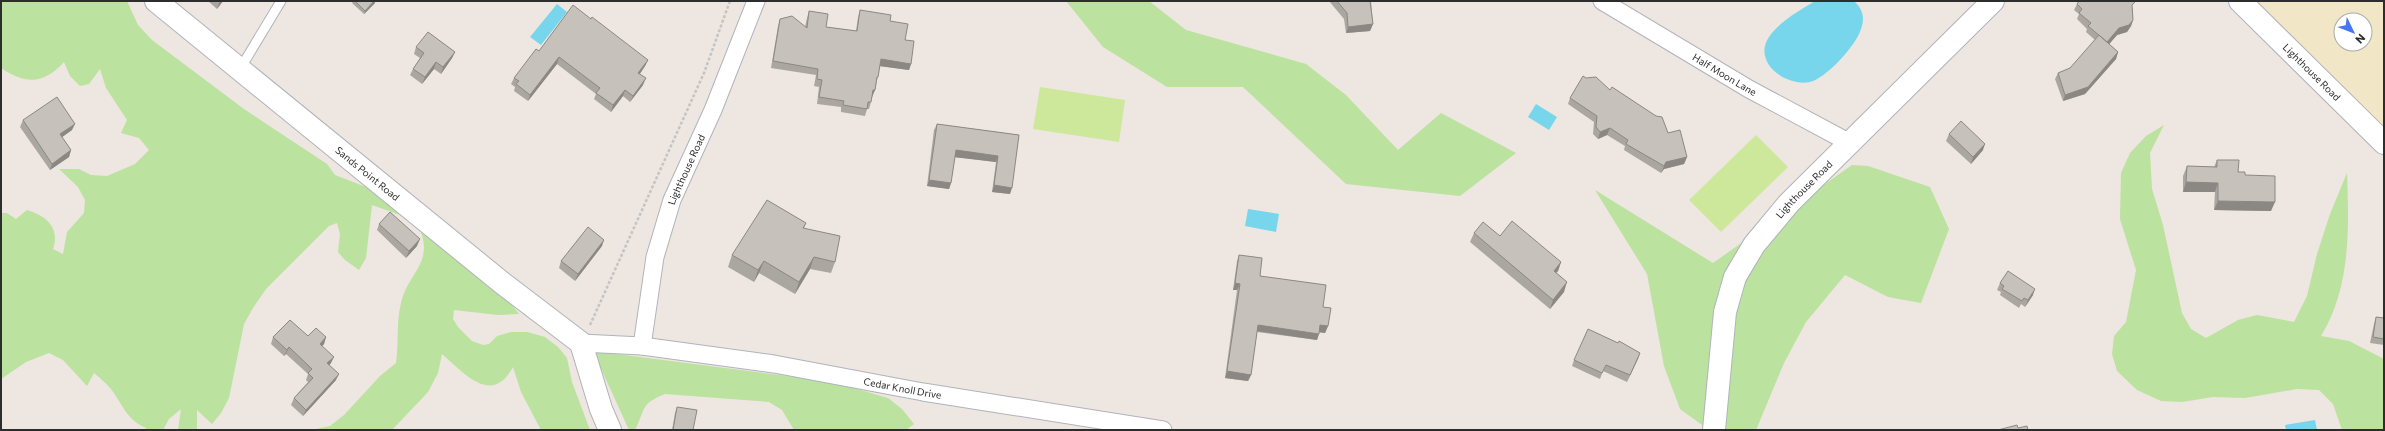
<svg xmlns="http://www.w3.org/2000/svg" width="2385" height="431" font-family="Commissioner,sans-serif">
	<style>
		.green { fill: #bbe29f }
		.sand { fill: #f1e6c5; fill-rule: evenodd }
		.pitch { fill: #cee89b }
		.water { fill: #77d6eb }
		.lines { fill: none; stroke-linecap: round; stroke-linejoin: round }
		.service-casing { stroke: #b0b3bc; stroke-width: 11 }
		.minor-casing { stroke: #b0b3bc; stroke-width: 19 }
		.tertiary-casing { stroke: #b0b3bc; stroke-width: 24 }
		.secondary-casing { stroke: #b0b3bc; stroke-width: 24 }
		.path { stroke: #c4c4c4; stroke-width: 2.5; stroke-dasharray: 3 2; stroke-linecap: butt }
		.service { stroke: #fff; stroke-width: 9 }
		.minor { stroke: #fff; stroke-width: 17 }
		.tertiary { stroke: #fff; stroke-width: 22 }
		.secondary { stroke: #fff; stroke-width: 22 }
		.wall { fill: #aaa7a1 }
		.shaded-wall { fill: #8b8883 }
		.building { fill: #c6c2bb; stroke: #8b8883 }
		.labels { text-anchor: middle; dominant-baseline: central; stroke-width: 3; stroke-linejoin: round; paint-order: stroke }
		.street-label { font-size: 10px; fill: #2d2d2d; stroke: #fff }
	</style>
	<rect width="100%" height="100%" fill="#eee6e0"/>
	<path class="green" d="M1,1H127L138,25L152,40L244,109L327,164L335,175L379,192L400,215L372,205L366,258L359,270L345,260L338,252L340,234L337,223L329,226L266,289L253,308L244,324L229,398L221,413L212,424L197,410V430H178L181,409L169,419L163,430H145L146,428C126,419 123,405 111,389C106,383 100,378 94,373L87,386L63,360L49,353L26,362L1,379V213H7L16,219L27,210C47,216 60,228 53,249L63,254L67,232L84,213L85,200L78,187L59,169H79L91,175L107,176L135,164L149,150L139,138L121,133L127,120L106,88L100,69L89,84L80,86L70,76L64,62C44,84 26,85 1,68Z
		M1066,1H1149L1186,30L1306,64L1346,95L1398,150L1441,113L1516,153L1460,196L1346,184L1243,87H1167L1103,47Z
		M2164,125L2150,153L2152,189L2163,225L2182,313L2191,329L2206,338L2238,320L2257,315L2294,322L2307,296L2317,254L2330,214L2347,173C2349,228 2351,287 2321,336L2349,341L2384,359V430H2342L2333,404L2319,390L2297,389L2245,398L2213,397L2182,402L2161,401L2137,390L2117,371L2112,354L2114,336L2126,322L2136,270L2120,219L2121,173L2130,153L2146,136Z
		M1852,165L1868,166L1930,187L1949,229L1921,303L1888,297L1845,275L1806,322L1784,363L1756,430H1709L1680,409L1664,366L1647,274L1595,190L1713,263Z
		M419,227L510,302L519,314L498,315L454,310L453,319L458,327L472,341L483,345L489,344L497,336L511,332H527L545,337L558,347L567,358L572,382L590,430H541L521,392L513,367C492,406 465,374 442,354L438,373L428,392L392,430H311L330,426L344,415L380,376L396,363C399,343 396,323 401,303C408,272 435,263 419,227Z
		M593,351L833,382L888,398L902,409L914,424L906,430H794L782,410L769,402L665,394C640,404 646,408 635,430H629Z"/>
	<path class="sand" d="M2240,1H2384V143ZM2341,20H2365V44H2341Z"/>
	<path class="pitch" d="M1040,87L1125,100L1119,142L1033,129Z
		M1756,135L1788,167L1721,232L1689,200Z"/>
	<path class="water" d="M1815,1H1854C1865,11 1865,21 1859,34C1852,49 1826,78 1810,82C1786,87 1752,62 1769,37C1779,22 1800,10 1815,1Z
		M557,4L567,12L541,45L530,37Z
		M1536,104L1557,117L1549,130L1528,117Z
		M1248,209L1279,214L1276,232L1245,226Z
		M2315,420L2317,430H2286L2285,425Z"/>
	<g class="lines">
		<defs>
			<path id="service" d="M240,69L281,1"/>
			<g id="minor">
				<path id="s1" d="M1602,1L1749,89L1850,143"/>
				<path id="s2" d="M581,343L642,346L774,364L923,392L1163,430"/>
				<path id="s3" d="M642,346L655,257L672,200L713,110L756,1"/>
			</g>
			<g id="tertiary">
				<path id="s4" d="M2240,1L2384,143"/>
				<path id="s5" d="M1714,430L1725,312L1735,277L1754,245L1789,203L1993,1"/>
			</g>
			<g id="secondary">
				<path id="s6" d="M156,1L501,282L581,343L601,409L610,430"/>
			</g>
		</defs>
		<use href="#service" class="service-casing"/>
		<use href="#minor" class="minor-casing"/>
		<use href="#tertiary" class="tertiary-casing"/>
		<use href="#secondary" class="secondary-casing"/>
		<path class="path" d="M590,325L704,73L730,1"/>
		<use href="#service" class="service"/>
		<use href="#minor" class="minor"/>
		<use href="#tertiary" class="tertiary"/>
		<use href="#secondary" class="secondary"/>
	</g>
	<path class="wall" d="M208,1H223L217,9Z
		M353,1H375V3L364,14L352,3Z
		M1329,1H1371L1373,24L1370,31L1346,33L1344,19Z
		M2077,4L2133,9V20L2131,26L2127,32L2117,35L2109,44L2118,52L2116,59L2085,94L2063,101L2055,79L2058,73L2070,68L2095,40L2086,32L2087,29L2077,19L2079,14L2074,10Z
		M860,10L890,21L905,40L911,64L909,70L880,66L875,90L872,97L871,102L869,109H867L865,116L841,112V107L817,104L819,87L814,86L816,75L771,68L778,26L780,19L805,27L807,18L809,11L826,27L856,31L858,17Z
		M591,19L648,60L645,66L640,74L643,85L630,102L623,96L611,112L594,99L596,94L557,64L528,101L514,91L515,87L511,84L514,78L539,51Z
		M416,47L455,52L452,58L441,74L434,69L422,84L410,75L413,69L420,58L414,54Z
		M1610,90L1668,133L1687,157L1684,164L1664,169L1661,173L1624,150L1625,146L1607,135L1598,139L1593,134L1594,122L1568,104L1570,98Z
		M23,120L72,130L62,137L71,150L69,157L50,170L20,127Z
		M937,124L1019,135L1010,194L992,192L996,162L955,157L951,183L949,189L927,186L934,130Z
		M1949,134L1983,150L1971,164L1946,141Z
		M2217,160L2245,175L2271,211L2214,210L2215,192H2183V176L2187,166L2214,167Z
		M806,223L804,228L835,262L831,273L810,269L795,294L759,273L754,282L728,267L732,255Z
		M379,224L417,246L406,258L377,230Z
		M1474,233L1500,236L1561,262L1558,271L1556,273L1564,292L1550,309L1470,242Z
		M602,246L575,281L559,268L561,261Z
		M1239,255L1260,276L1323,307L1328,326L1325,333L1319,332L1317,340L1257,332L1251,375L1248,381L1225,378L1237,290H1233L1237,261Z
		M2000,283L2033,295L2025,307L2021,304L2019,308L2000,295L2001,292L1997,290Z
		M2376,317L2384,318V345L2370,343L2374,324Z
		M308,336L326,337L324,344L322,346L331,363L329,365L336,380L303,416L291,405L294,398L308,382L306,380L308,374L286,354L284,356L271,344L273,337Z
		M1640,353L1627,382L1603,371L1600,379L1572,366L1574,360Z
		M677,407L693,430H672L675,413Z"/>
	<path class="shaded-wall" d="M220,1H223L217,9L219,3Z
		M374,1H375V3L364,14L365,11Z
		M2133,20L2131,26L2127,32L2117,35L2105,49L2107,42L2119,28Z
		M1373,24L1370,31L1346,33L1348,27Z
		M455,52L452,58L441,74L443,67Z
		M2118,52L2116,59L2085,94L2063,101L2065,95Z
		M559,57L557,64L528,101L530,95Z
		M881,59L911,64L909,70L879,66Z
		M648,60L645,66L636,79L638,73Z
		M436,62L434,69L422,84L425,77Z
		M646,78L643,85L630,102L633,96Z
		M625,90L623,96L611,112L613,105Z
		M873,90H875L872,97L870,96Z
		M75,124L72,130L58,140L60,134Z
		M1610,128L1607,135L1598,139L1600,132Z
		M1985,144L1983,150L1971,164L1973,157Z
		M71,150L69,157L50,170L52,164Z
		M956,150L998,156L996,162L953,157Z
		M1687,157L1684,164L1664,169L1661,173L1664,166L1666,162Z
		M929,180L951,183L949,189L927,186Z
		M2186,182L2218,183L2215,192H2183Z
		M994,185L1012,188L1010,194L992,192Z
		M2218,201L2275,202L2271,211L2214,210Z
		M420,239L417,246L406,258L409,251Z
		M604,240L602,246L575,281L578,274Z
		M814,257L810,269L795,294L799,282Z
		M764,261L759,273L754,282L758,270Z
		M1561,262L1558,271L1550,280L1554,271Z
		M1567,282L1564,292L1550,309L1553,300Z
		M1235,283L1240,284L1237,290H1233Z
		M2035,289L2033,295L2025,307L2028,300Z
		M1258,325L1319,334L1317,340L1256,331Z
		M1320,325L1328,326L1325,333L1318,332Z
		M326,337L324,344L318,351L320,344Z
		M289,347L286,354L284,356L287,350Z
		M1640,353L1638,359L1627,382L1630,375Z
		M334,357L331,363L325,370L327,363Z
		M1227,371L1251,375L1248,381L1225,378Z
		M339,374L336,380L303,416L306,410Z"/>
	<path class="building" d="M355,1H374L365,11Z
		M1337,1H1370L1373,24L1348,27L1347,13Z
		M2079,1H2135V2L2132,5L2133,20L2129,25L2119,28L2107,42L2088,26L2091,23L2079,13L2082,9L2077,4Z
		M573,5L591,19L592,17L648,60L638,73L646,78L633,96L625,90L613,105L596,93L600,88L559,57L530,95L516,84L519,81L514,78L536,49L539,51Z
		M860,10L891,15L890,21L908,24L905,40L914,41L911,64L881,59L878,77H877L875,90H873L871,102H868L867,109L843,105L844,101L819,97L822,80L817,79L818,69L773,61L780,19L792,16L807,28L809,11L828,14L826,27L857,31Z
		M428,32L455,52L443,67L436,62L425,77L413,69L424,53L416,47Z
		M2099,35L2118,52L2088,87L2065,95L2058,73L2070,68Z
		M1583,76L1586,78L1596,77L1610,90L1612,87L1656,116L1662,117L1668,133L1680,130L1687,157L1666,162L1664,166L1626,144L1628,140L1610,128L1600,132L1596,127L1597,116L1570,98Z
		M57,97L75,124L60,134L71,150L52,164L23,120Z
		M1961,121L1985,144L1973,157L1949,134Z
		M937,124L1019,135L1012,188L994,185L998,156L956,150L951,183L929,180Z
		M2217,160H2239L2238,172H2245V175L2275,176V202L2218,201V183L2186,182L2187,166L2217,167Z
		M767,200L806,223L803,228L840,236L835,262L814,257L799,282L764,261L758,270L732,255Z
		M390,212L420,239L409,251L379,224Z
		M1512,221L1561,262L1554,271L1567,282L1553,300L1474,233L1483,222L1500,236Z
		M588,227L604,240L578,274L561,261Z
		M1239,255L1262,258L1260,276L1326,285L1323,307L1331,308L1328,326L1320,325L1319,334L1258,325L1251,375L1227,371L1240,284L1235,283Z
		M2008,271L2035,289L2028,300L2024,298L2022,301L2002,289L2004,286L2000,283Z
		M2376,317L2384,318V339L2373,337Z
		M290,320L308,336L316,328L326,337L320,344L334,357L327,363L339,374L306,410L294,398L313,378L308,373L312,369L289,347L287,350L273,337Z
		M1588,329L1618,343L1619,341L1640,353L1630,375L1606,365L1602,373L1574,360Z
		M677,407L697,410L693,430H673Z
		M2017,425L2018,428L2027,426L2028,430H1998Z"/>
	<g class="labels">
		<g class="street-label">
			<text stroke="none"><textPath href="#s4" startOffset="101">Lighthouse Road</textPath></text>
			<text stroke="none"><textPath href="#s1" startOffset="143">Half Moon Lane</textPath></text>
			<text stroke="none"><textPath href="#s3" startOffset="183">Lighthouse Road</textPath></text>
			<text stroke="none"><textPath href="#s6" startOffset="273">Sands Point Road</textPath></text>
			<text stroke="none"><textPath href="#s5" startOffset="267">Lighthouse Road</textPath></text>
			<text stroke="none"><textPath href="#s2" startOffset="325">Cedar Knoll Drive</textPath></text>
		</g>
	</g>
	<rect width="2385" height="431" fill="none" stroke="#2d2d2d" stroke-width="4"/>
	<g transform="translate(2353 32) rotate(133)"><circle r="19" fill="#ffffff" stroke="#ababab"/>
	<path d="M0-3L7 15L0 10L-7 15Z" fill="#4776f4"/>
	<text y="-6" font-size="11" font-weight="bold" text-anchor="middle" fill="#2d2d2d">N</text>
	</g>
</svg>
